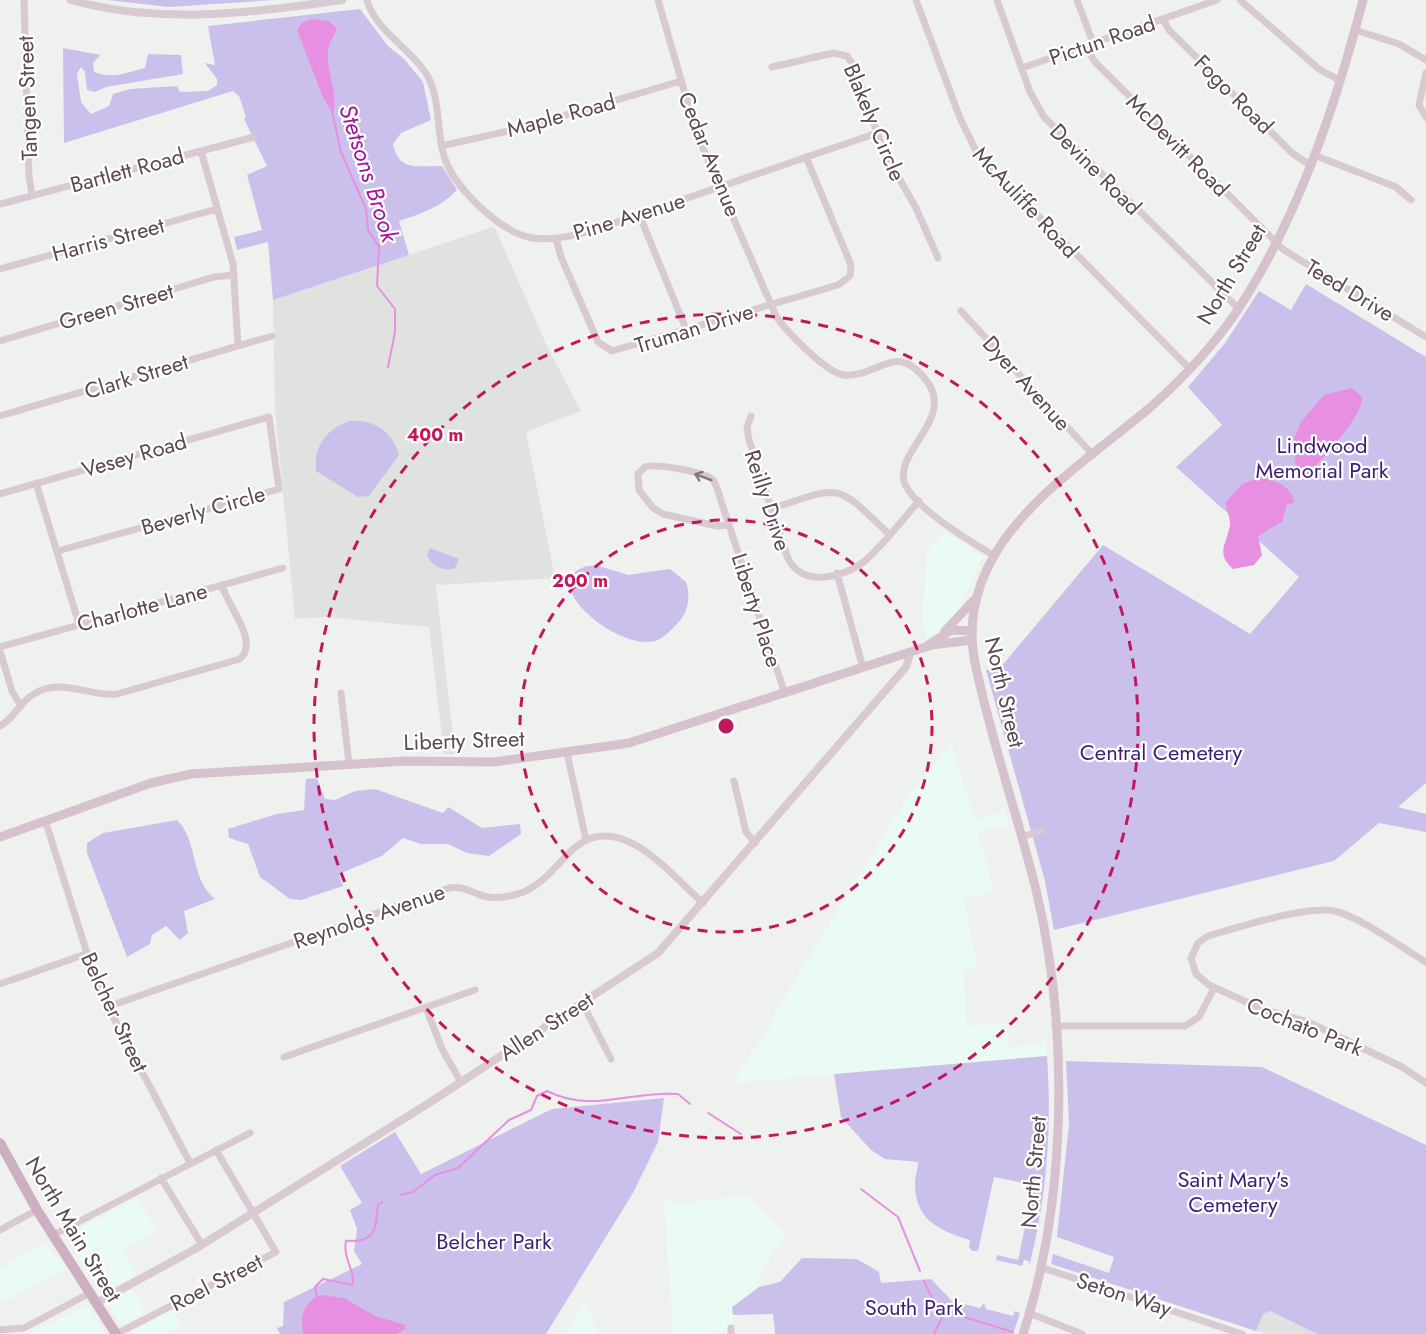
<svg xmlns="http://www.w3.org/2000/svg" width="1426" height="1334" font-family="Jost,sans-serif">
	<style>
		.commercial { fill: #e9fbf3 }
		.education { fill: #e0e2e0 }
		.green { fill: #cbc0ec }
		.water { fill: #e78fe0 }
		.lines { fill: none; stroke-linecap: round; stroke-linejoin: round }
		.stream { stroke: #e78fe0; stroke-width: 2 }
		.minor { stroke: #d8c9d3; stroke-width: 7 }
		.tertiary { stroke: #d8c9d3; stroke-width: 8 }
		.secondary { stroke: #d6c2cf; stroke-width: 9 }
		.primary { stroke: #ccb0c2; stroke-width: 10 }
		.oneway { stroke: #877580 }
		.ring { fill: none; stroke: #c2185b; stroke-width: 3; stroke-dasharray: 10 8 }
		.labels { text-anchor: middle; dominant-baseline: central; stroke-width: 4.5; stroke-linejoin: round; paint-order: stroke }
		.street-label { font-size: 22px; fill: #5b4854; stroke: #fff }
		.park-label { font-size: 22px; fill: #3f1c78; stroke: #fff }
		.water-label { font-size: 24px; font-style: italic; fill: #a11596; stroke: #fff }
		.centre { fill: #c2185b; stroke: #fff; stroke-width: 3 }
		.ring-label { font-size: 18px; text-anchor: middle; font-weight: bold; fill: #c2185b; stroke: #fff; stroke-width: 4.5; stroke-linejoin: round; paint-order: stroke }
	</style>
	<rect width="100%" height="100%" fill="#eff1ef"/>
	<path class="commercial" d="M945,532L983,557L959,610L943,627L927,638L922,623L927,550Z
		M951,742L974,820L1000,813L1003,805L1010,831L1001,826L978,833L994,891L964,899L978,967L963,970L967,1026L1007,1023L1009,1047L1039,1044L1046,1037L1047,1056L735,1083L740,1068L767,1032L772,1024L769,1022L912,790L916,788Z
		M747,1196L786,1234L760,1273L759,1287L732,1307L734,1326L713,1334H673L664,1199L680,1203Z
		M138,1198L157,1231L123,1250L136,1275L102,1293L65,1235Z
		M47,1243L65,1270L0,1304V1268Z
		M133,1289L145,1312L122,1325L108,1303Z
		M584,1304L587,1306L598,1334H565Z
		M84,1306L89,1308L105,1334H28Z
		M172,1310L181,1325L164,1334H127Z"/>
	<path class="education" d="M492,227L496,230L546,344L581,411L526,432L555,578L436,585L455,754H444L429,627L326,617L295,619L275,410L273,300Z
		M1270,1311L1317,1334H1266L1228,1321Z"/>
	<path class="green" d="M107,0H274L169,7Z
		M360,9L388,46L404,59L423,82L431,120L401,133L393,144C399,173 419,165 442,166L457,190C441,207 421,214 399,221L409,255L273,300L268,242L237,250L234,237L262,230L247,175L267,166L244,119L246,117L239,96L233,91L64,143L63,48L100,55L93,63L94,72C112,79 127,73 145,68L148,54L181,55L183,74L106,87L95,92L87,90L85,72L81,67L77,74L81,102L91,114L109,106L113,94L130,89L177,86L180,92L208,91L217,85V79L205,63L215,65L208,26Z
		M1306,284L1426,357V783L1398,807L1426,814V832L1379,823L1334,861L1054,930L1045,881L986,670L1000,668L1103,545L1250,634L1299,577L1176,467L1222,425L1188,387L1225,343L1259,291L1291,310Z
		M350,421C374,419 393,432 399,455L369,496L358,497L316,471C313,447 327,428 350,421Z
		M430,548L459,559L455,568C444,572 431,566 427,555Z
		M587,566H599L628,575L670,569L686,582C691,597 688,613 677,624C671,630 663,639 655,641C616,651 534,581 587,566Z
		M317,778L325,799L335,800L355,791L375,789L443,813L448,807L482,828L520,824L521,834L489,856L467,853L448,844H421L403,838L382,856L339,874L343,886L301,900L290,899L260,877L248,844L229,838L228,829L276,814L304,810L306,779Z
		M177,820C199,842 189,877 215,899L184,911L188,933L180,940L166,926L152,935L150,944L127,957L87,853V843L103,833Z
		M1047,1056C1052,1128 1047,1197 1029,1267V1261L1024,1260L1022,1266L996,1260L997,1255L1018,1260L1034,1185L994,1177L978,1251H972L969,1247L970,1240C937,1230 914,1219 915,1180C916,1173 918,1168 918,1162L885,1159L871,1150L841,1117L834,1074Z
		M1066,1061L1262,1067L1426,1145V1334H1317L1270,1311L1263,1314L1256,1331L1051,1264L1053,1254L1109,1273L1114,1257L1057,1237L1069,1124Z
		M664,1098L658,1142L633,1193L546,1334H280L277,1328L283,1326L284,1302L362,1264L354,1251L357,1229L350,1210L362,1203L340,1166L395,1132L421,1174L552,1109Z
		M802,1258L857,1259L879,1272L881,1283L931,1279L952,1301L980,1308L984,1303L986,1309L1013,1316L1015,1311L1020,1313L1013,1334H775L773,1314L733,1315L732,1307L735,1305L759,1287L780,1282Z"/>
	<path class="water" d="M312,19L328,21L337,28C335,36 328,43 328,51C326,72 339,94 333,114L322,95L297,30L302,23Z
		M1352,388L1362,397C1365,414 1318,464 1305,477L1297,476L1293,441L1301,422L1324,395Z
		M1261,477C1275,480 1293,487 1294,503L1287,504L1282,522L1258,536L1262,555L1254,565L1233,569C1215,553 1227,544 1230,525C1231,517 1225,510 1226,502L1242,484Z
		M322,1295L344,1298L375,1316L405,1325V1329L397,1334H303C300,1316 304,1300 322,1295Z"/>
	<g class="lines">
		<path class="stream" d="M332,111L341,152L366,209L368,230L379,247L377,286L395,309V332L388,367
			M708,1113L741,1134
			M861,1189L898,1217L920,1271
			M401,1195L413,1192L435,1175L458,1168L509,1120L531,1110L537,1096L547,1091C593,1114 630,1090 678,1094L690,1104
			M924,1281L935,1305L946,1311
			M317,1297L315,1287L323,1279L352,1285C357,1275 342,1257 346,1241C352,1240 355,1242 361,1240C378,1237 376,1218 378,1205L382,1202
			M934,1334L944,1314L948,1312L1013,1332"/>
		<path class="minor" d="M24,0L29,176L32,195
			M367,0C375,31 411,48 427,75C441,100 436,130 444,156C453,187 500,232 532,238C551,241 573,236 591,231L877,133
			M658,0L696,132L776,316C786,331 826,373 844,375C879,378 895,340 926,380C957,419 892,452 905,484C915,508 971,542 993,555
			M916,0L960,118L978,155L1190,369
			M997,0L1030,92L1044,117L1238,308
			M1077,0L1093,43
			M1240,0L1319,69L1339,80
			M1163,19L1169,30L1292,153L1310,165
			M1355,30L1399,44L1426,60
			M1085,46L1095,62L1284,250L1426,337
			M772,67L833,53L847,56L854,66L884,152L916,208L938,258
			M1022,68L1217,0
			M1426,73L1419,105L1426,117
			M441,146L522,128L681,81
			M201,151L233,264L238,346
			M1314,155L1396,187L1411,200
			M0,204L254,137
			M639,214L686,329
			M556,238L561,257L598,342L612,351L838,285L850,276L851,265L806,157
			M0,269L217,209
			M961,311L1093,455
			M0,341L214,277L234,275
			M0,416L272,336
			M751,416L747,427L749,440L787,556C800,589 845,578 866,560C885,543 902,520 919,501
			M36,483L79,624
			M0,494L269,417L279,489L58,551
			M771,509C843,485 834,482 889,534
			M729,525L717,526L663,514L653,508L639,490L638,474L645,467C655,463 706,472 713,480C718,487 720,499 723,507L785,694
			M837,573L863,668
			M0,647L283,568
			M0,651L12,691L21,706
			M341,693L349,764
			M0,726C15,718 19,702 34,694C61,677 89,697 117,694L240,659C260,641 227,606 222,585
			M567,753L586,840
			M734,781L746,832L755,843
			M45,820L98,988L190,1163
			M1021,837L1041,831
			M1426,962C1402,948 1359,916 1334,911C1308,905 1235,928 1208,936L1198,943L1191,958L1196,974L1209,985L1262,1009L1308,1022L1402,1067L1426,1083
			M0,984L86,954
			M582,1002L611,1059
			M107,1007L449,888C465,885 474,895 489,897C499,899 511,896 521,893C541,886 555,867 570,852C617,805 669,873 703,903
			M426,1008L442,1049L461,1082
			M1055,1026H1185L1199,1017L1214,988
			M284,1057L475,990
			M161,1178L202,1245
			M0,1230L37,1210
			M53,1235L250,1133
			M1040,1267L1242,1334
			M1029,1313L1082,1334
			M731,1328V1334
			M0,1330L24,1328L90,1293
			M116,1334L276,1252L216,1150"/>
		<path class="tertiary" d="M71,0C158,25 253,13 342,0
			M96,1303L195,1249L429,1103L658,953L906,667L910,653"/>
		<path class="secondary" d="M945,631L976,598
			M928,645L952,630L972,631
			M0,837L151,783L191,774L406,761L494,762L629,743L932,645L972,640
			M1023,1334C1067,1200 1069,1031 1037,894C1018,815 990,738 974,658C955,539 1076,471 1153,405C1183,378 1212,347 1235,314C1297,221 1335,108 1363,0"/>
		<path class="primary" d="M0,1143L37,1210L116,1334"/>
	</g>
	<defs><path id="oneway-shaft" d="M-6 0H5M1.5-3L5.5 0L1.5 3" fill="none" stroke-width="1.6" stroke-linecap="round" stroke-linejoin="round" transform="scale(1.5)"/></defs>
	<use class="oneway" href="#oneway-shaft" transform="translate(703 477) rotate(-159)"/>
	<g class="ring">
		<circle cx="726" cy="726" r="206"/>
		<circle cx="726" cy="726" r="412"/>
	</g>
	<g class="labels">
		<g class="street-label">
			<text transform="translate(1102 40) rotate(-19)">Pictun Road</text>
			<text transform="translate(1234 94) rotate(45)">Fogo Road</text>
			<text transform="translate(27 98) rotate(-92)">Tangen Street</text>
			<text transform="translate(561 115) rotate(-15)">Maple Road</text>
			<text transform="translate(875 122) rotate(67)">Blakely Circle</text>
			<text transform="translate(1178 145) rotate(45)">McDevitt Road</text>
			<text transform="translate(710 154) rotate(68)">Cedar Avenue</text>
			<text transform="translate(1096 169) rotate(45)">Devine Road</text>
			<text transform="translate(127 170) rotate(-15)">Bartlett Road</text>
			<text transform="translate(1026 202) rotate(47)">McAuliffe Road</text>
			<text transform="translate(629 216) rotate(-17)">Pine Avenue</text>
			<text transform="translate(108 239) rotate(-15)">Harris Street</text>
			<text transform="translate(1231 274) rotate(-59)">North Street</text>
			<text transform="translate(1350 290) rotate(31)">Teed Drive</text>
			<text transform="translate(116 306) rotate(-16)">Green Street</text>
			<text transform="translate(694 328) rotate(-17)">Truman Drive</text>
			<text transform="translate(136 376) rotate(-17)">Clark Street</text>
			<text transform="translate(1027 383) rotate(48)">Dyer Avenue</text>
			<text transform="translate(134 455) rotate(-16)">Vesey Road</text>
			<text transform="translate(768 500) rotate(72)">Reilly Drive</text>
			<text transform="translate(203 510) rotate(-16)">Beverly Circle</text>
			<text transform="translate(142 607) rotate(-15)">Charlotte Lane</text>
			<text transform="translate(757 610) rotate(72)">Liberty Place</text>
			<text transform="translate(1005 692) rotate(77)">North Street</text>
			<text transform="translate(464 740) rotate(-2)">Liberty Street</text>
			<text transform="translate(369 916) rotate(-19)">Reynolds Avenue</text>
			<text transform="translate(115 1012) rotate(65)">Belcher Street</text>
			<text transform="translate(546 1026) rotate(-33)">Allen Street</text>
			<text transform="translate(1305 1026) rotate(22)">Cochato Park</text>
			<text transform="translate(1033 1172) rotate(-85)">North Street</text>
			<text transform="translate(74 1229) rotate(59)">North Main Street</text>
			<text transform="translate(216 1282) rotate(-27)">Roel Street</text>
			<text transform="translate(1124 1294) rotate(18)">Seton Way</text>
		</g>
		<g class="park-label">
			<text x="1322" y="445">Lindwood<tspan x="1322" dy="25">Memorial Park</tspan></text>
			<text x="1161" y="752">Central Cemetery</text>
			<text x="1233" y="1179">Saint Mary's<tspan x="1233" dy="25">Cemetery</tspan></text>
			<text x="494" y="1241">Belcher Park</text>
			<text x="914" y="1307">South Park</text>
		</g>
		<g class="water-label">
			<text transform="translate(369 173) rotate(72)">Stetsons Brook</text>
		</g>
	</g>
	<circle cx="726" cy="726" r="9" class="centre"/>
	<g class="ring-label">
		<text x="435" y="441">400 m</text>
		<text x="580" y="587">200 m</text>
	</g>
</svg>
